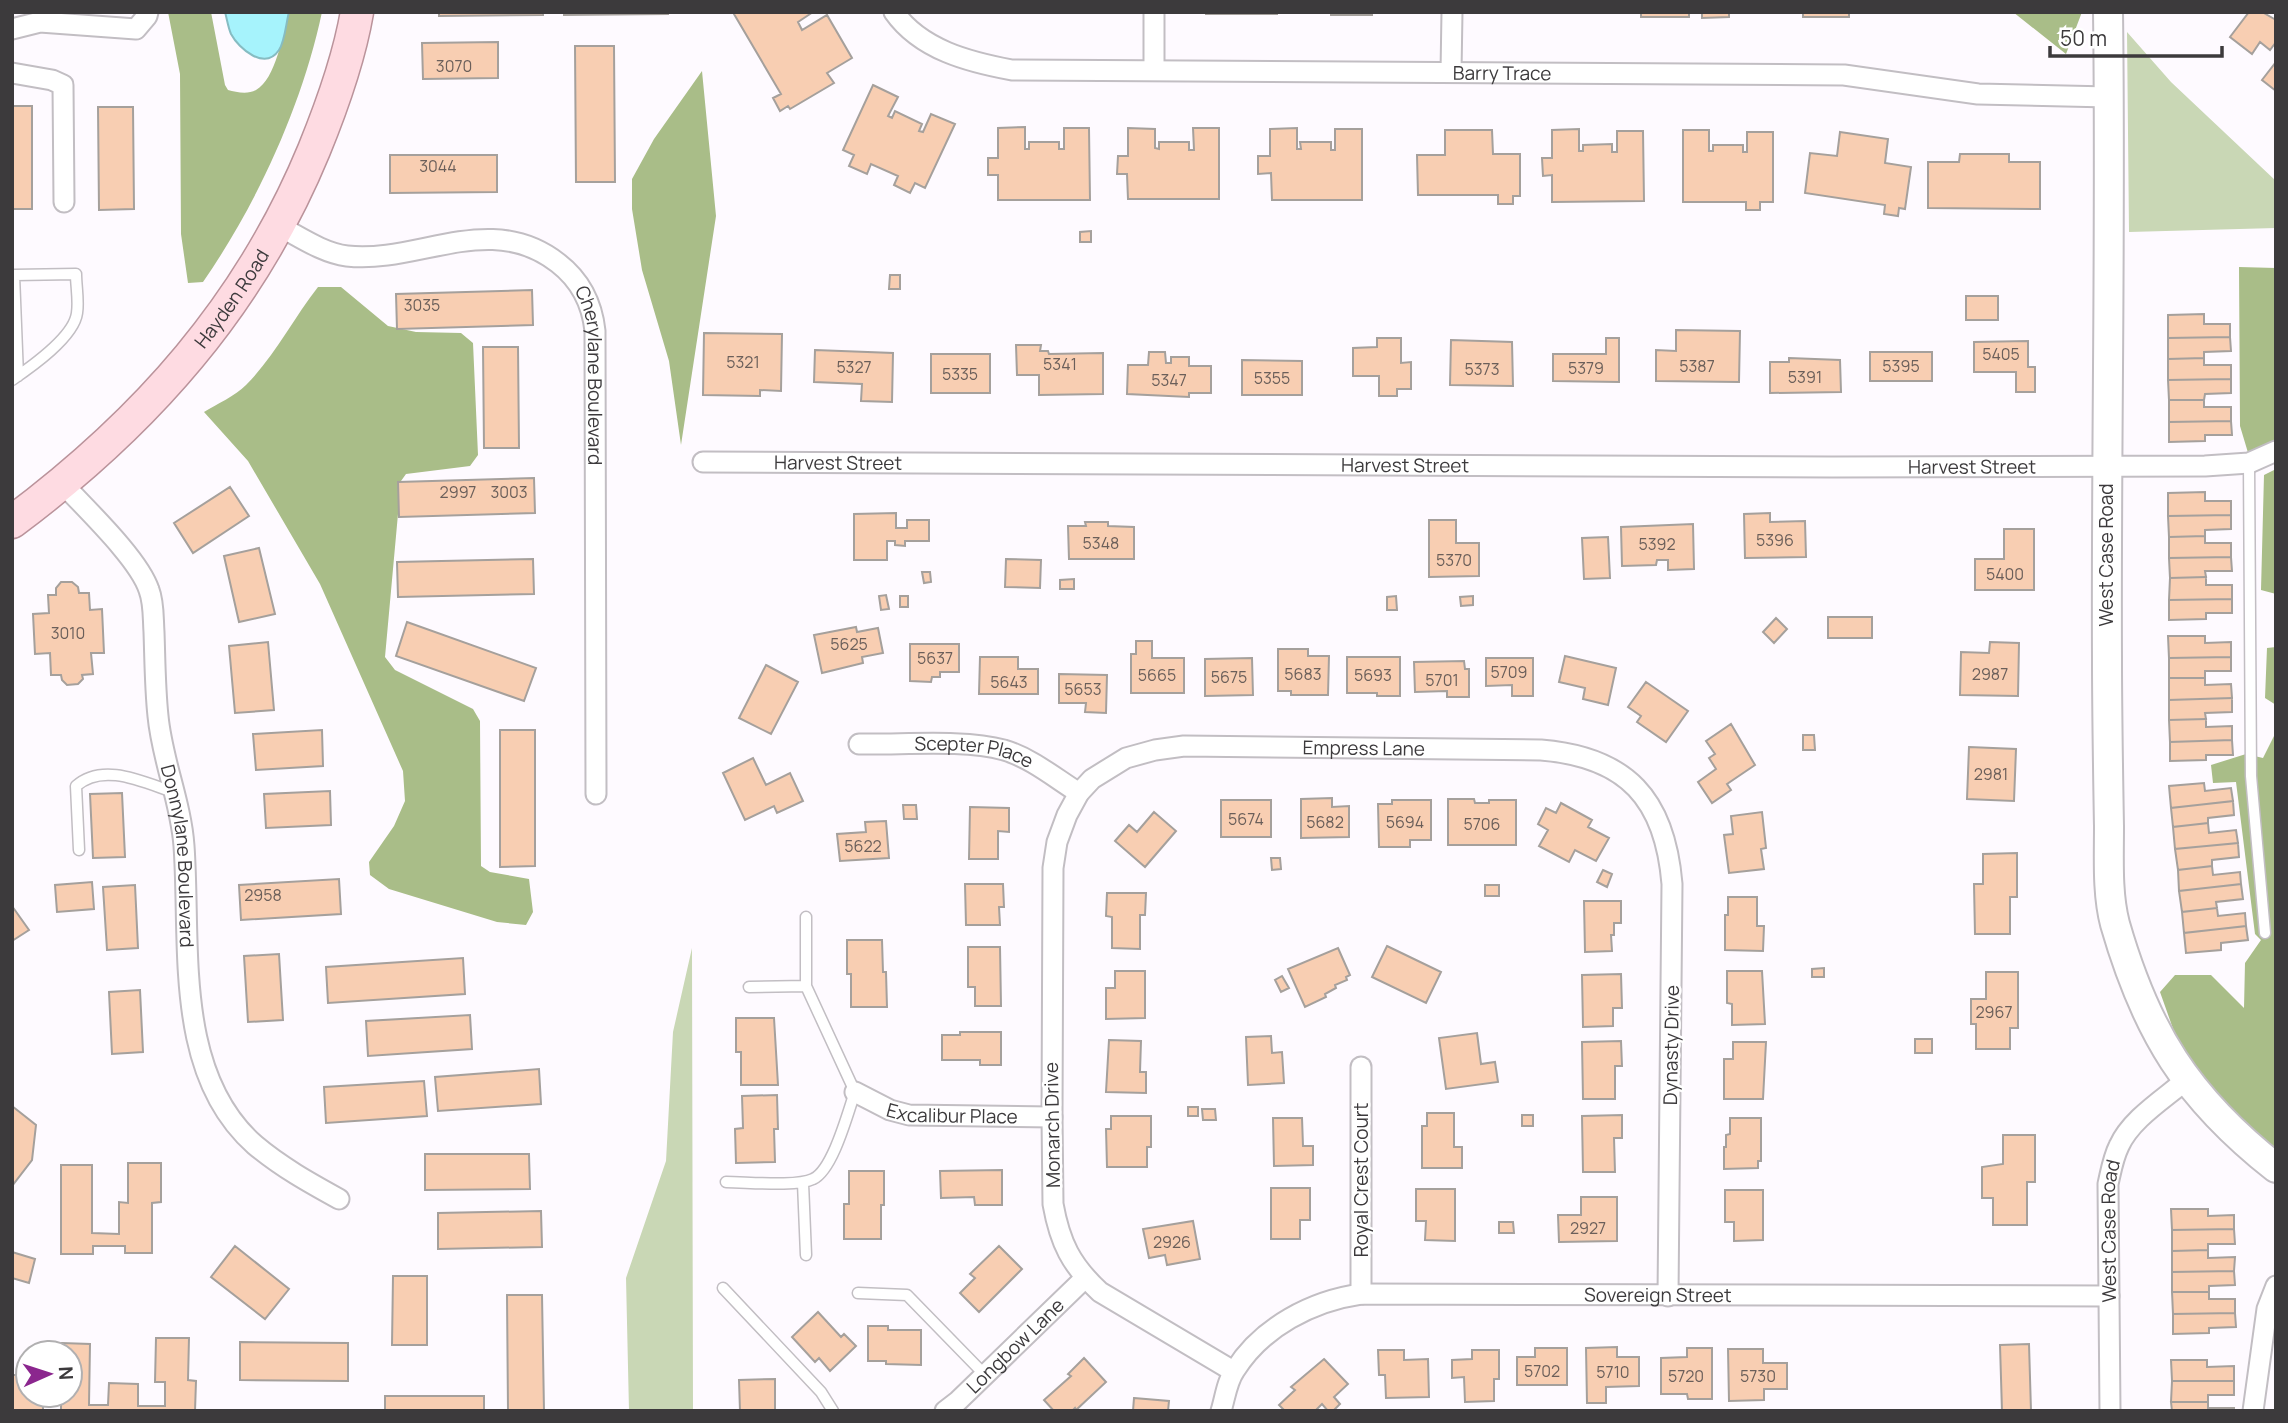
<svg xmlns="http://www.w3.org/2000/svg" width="2288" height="1423" font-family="Manrope,sans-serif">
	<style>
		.green { fill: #c9d7b5 }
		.forest { fill: #a9bd88 }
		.water { fill: #a6f3fc; stroke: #86bcc2; stroke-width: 2 }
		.building { fill: #f8ceb2; stroke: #a5a09c; stroke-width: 2 }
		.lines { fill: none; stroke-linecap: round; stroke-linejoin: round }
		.service-casing { stroke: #c2bec3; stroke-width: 13 }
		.minor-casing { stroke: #c2bec3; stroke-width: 23 }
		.secondary-casing { stroke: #c2bec3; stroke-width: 32 }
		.primary-casing { stroke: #ba939b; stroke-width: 35 }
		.service { stroke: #fff; stroke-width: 10 }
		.minor { stroke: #fff; stroke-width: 19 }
		.secondary { stroke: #fff; stroke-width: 28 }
		.primary { stroke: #fedbe2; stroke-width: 32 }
		.labels { text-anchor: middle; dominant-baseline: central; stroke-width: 5; stroke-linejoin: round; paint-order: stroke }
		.number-label { font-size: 16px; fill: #6b5f5a }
		.street-label { font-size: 19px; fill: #3c3a3c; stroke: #fff }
	</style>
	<rect width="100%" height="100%" fill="#fefaff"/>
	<path class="green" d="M2127,32L2171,82L2276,181V228L2129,232Z
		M692,948L693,1411H629L626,1278L666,1161L673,1032Z"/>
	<path class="forest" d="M168,12H211L225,85L228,90C236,92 247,95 256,90C276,79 283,33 289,12H322C302,106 257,204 203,282L188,283L181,234L180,74Z
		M2013,12H2082L2066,54Z
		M702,71L716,216L681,445L669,361L642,270L632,209V179L654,139Z
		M2239,267L2276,268V442L2249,456L2240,426Z
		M318,287H341L388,326L416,332L461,333L473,343L478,455L470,466L406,474L401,481L385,657L395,670L473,709L480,721L481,866L490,872L529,879L533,912L526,925L497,922L389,889L370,875L369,862L394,826L405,801L403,771L320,584L248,461L204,412C217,404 235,396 246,385C274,357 293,319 318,287Z
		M2276,469V594L2261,590L2264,475Z
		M2276,647V705L2265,698L2267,648Z
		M2276,732V1150L2240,1127L2182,1054L2160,992L2175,975H2211L2244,1008L2245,963L2261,940L2255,934L2236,782L2213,783L2211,765L2246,754L2263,758Z"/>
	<path class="water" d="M225,12H289C286,23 285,41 279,50C265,71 239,49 231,34C228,27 227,19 225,12Z"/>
	<path class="building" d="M439,12H543V15L439,16Z
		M564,12H668V14L564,15Z
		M737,12H813L798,22L802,30L827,15L852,58L827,73L834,83L790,109L788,106L780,111L773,98L781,94L734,14Z
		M1206,12H1277V14H1206Z
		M1331,12H1372V15H1331Z
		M1641,12H1689V17H1641Z
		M1702,12H1729V17L1702,18Z
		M1803,12H1849V17H1803Z
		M2249,12H2262L2276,20V42L2270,50L2260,42L2252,54L2230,37Z
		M498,42V78L423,79L422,43Z
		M575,46H614L615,182H576Z
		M2276,62V91L2262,80Z
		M873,85L898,97L888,116L892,118L895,111L922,124L919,131L923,132L931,114L955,124L925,188L915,183L910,193L894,185L898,176L871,164L867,174L849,166L854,155L843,150Z
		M12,106H32V209H12Z
		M98,107H133L134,209L99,210Z
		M1025,127V149H1029V142H1059V149H1064V128H1089L1090,200H998V175H988V158H998V128Z
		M1128,128L1155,129V148L1159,149V142H1189V150H1194L1193,128H1219V199H1128L1127,174H1117L1118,156H1128Z
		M1297,128V149H1301L1300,142H1331V150H1335V129H1362V200H1272L1271,173L1258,174V156H1270V129Z
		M1579,129V151H1583V145L1612,144V152H1617V131H1643L1644,201L1552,202V175L1543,176L1542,158H1552V130Z
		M1445,130H1492L1493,154H1520V196H1513V204H1498V195H1418L1417,155H1445Z
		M1683,130H1709V151H1713V145H1743V152H1747V132H1773V202H1760V210H1746V202H1683Z
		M1840,132L1888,139L1885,163L1911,167L1905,209L1899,208L1898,216L1884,214L1885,205L1805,193L1810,153L1837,156Z
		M1960,154H2009V162H2040V209L1928,208V162H1959Z
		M390,155H497V192L390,193Z
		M1091,231V242H1080V232Z
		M890,275H900V289H889Z
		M532,290L533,325L397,329L396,294Z
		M1966,296H1998V320H1966Z
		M2204,314V324H2230V337L2168,338V315Z
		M1676,330L1740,331L1739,382L1656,381V350L1676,351Z
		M704,333L782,334L781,391L760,390V396L703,395Z
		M2230,337L2231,351L2204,352V358L2168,359V338Z
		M1377,338H1401V363L1411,362V389H1397V396H1379V376H1353V348L1377,347Z
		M1606,338H1619V382L1553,381V354H1606Z
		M1451,340L1512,342L1513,386L1450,385Z
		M2028,341V367H2035V392H2016V372H1974V342Z
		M1016,345H1041L1040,351H1048L1049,354L1103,353V394L1039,395V375H1017Z
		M483,347H518L519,448H484Z
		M815,350L893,353L892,402L861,401L862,384L814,382Z
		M1149,352H1165L1166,363H1171V357H1189V366H1211V393H1189V397L1127,394L1128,365H1148Z
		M1870,352H1932V381H1870Z
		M931,354H990V393H931Z
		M1789,358L1840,360L1841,392L1770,393V362H1789Z
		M2204,358V365H2231V379L2168,380V359Z
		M1242,360L1302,361V395H1242Z
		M2231,379V393L2205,394L2204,400H2169L2168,380Z
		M2169,400H2204V407H2231V421L2169,422Z
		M2231,421L2232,435H2205V441L2169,442V422Z
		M534,478L535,513L399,517L398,482Z
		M230,487L249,516L193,553L174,523Z
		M2205,492V501H2231V515L2168,516V493Z
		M896,513V528H907V520H929V541H905V546L895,545V541H887V560H854V514Z
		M1770,513V522L1805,521L1806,557L1745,558L1744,514Z
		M2231,515V529L2205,530V536L2169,537L2168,516Z
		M1429,520H1456V543H1479V576L1429,577Z
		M1085,522H1108V526L1134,527V559H1069L1068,526H1086Z
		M1693,524L1694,569L1668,570V560H1657L1656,565L1622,566L1621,527Z
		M2004,529H2034V590H1975V559H2004Z
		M2205,536V543H2231V557L2169,558V537Z
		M1608,537L1610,578L1584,579L1582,538Z
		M259,548L275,614L239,622L224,556Z
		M2231,557L2232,571H2205L2206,577L2170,578L2169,558Z
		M533,559L534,594L398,597L397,562Z
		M1006,559L1041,560L1040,588L1005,587Z
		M922,572H930L931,582L924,583Z
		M2206,577V585H2232V599L2169,600L2170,578Z
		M1074,579V589H1060V580Z
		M61,582H72L78,587L79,593H89L90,610L102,609L104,653H91L93,674L82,675L83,679L78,684L67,685L62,680L61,675H51L50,653L35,654L33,614L49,613L48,595H56V588Z
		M886,595L889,609L881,610L879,596Z
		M900,596H908V607H900Z
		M1396,596L1397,610H1387V597Z
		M1473,596V605L1461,606L1460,597Z
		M2232,599V613H2206V619L2169,620V600Z
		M1828,617H1872V638H1828Z
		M1776,618L1787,629L1774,643L1763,632Z
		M407,622L536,668L524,701L396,656Z
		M856,627L857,632L878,628L883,653L862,657L863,663L822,673L814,635Z
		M2168,636H2205V643L2231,642V657L2169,658Z
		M1136,641H1152V658H1184V693H1131V654H1136Z
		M268,642L274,710L235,713L229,646Z
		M1990,642L2019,643L2018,696L1960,695L1961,652L1989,653Z
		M910,644H959V672H940V677H932L931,682L910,681Z
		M1278,649H1308V656H1329L1328,695H1291V691H1278Z
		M1565,656L1616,668L1608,705L1583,699L1585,688L1559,682Z
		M980,657H1018V669H1038V694H979Z
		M1347,657H1400V696H1377V693H1347Z
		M2231,657V671H2205V678H2169V658Z
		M1252,658L1253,695L1205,696V659Z
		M1486,658H1533V696H1512V685L1486,686Z
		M1464,661L1465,669H1469V697H1447V691L1415,692L1414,662Z
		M766,665L798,682L771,734L739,718Z
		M1059,674L1107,675L1106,713L1085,712L1086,703H1059Z
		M2169,678H2205V685L2231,684L2232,698L2169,700Z
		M1646,682L1688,711L1666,742L1637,722L1641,716L1628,707Z
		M2232,698V712L2205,713L2206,719L2169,720V700Z
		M2206,719V727L2232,726V740L2170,742L2169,720Z
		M1731,724L1755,765L1727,784L1731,790L1712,803L1698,782L1716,769L1709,758L1715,754L1706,741Z
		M322,730L323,766L256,770L253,734Z
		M500,730H535V866L500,867Z
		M1803,735H1814L1815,750H1803Z
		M2232,740L2233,755H2206V760L2170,761V742Z
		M1969,747L2016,749L2014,801L1967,799Z
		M753,758L766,785L790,773L803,801L777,813L774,806L745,820L723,773Z
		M2204,783L2205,791L2231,788L2233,801L2171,808L2169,786Z
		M330,791L331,825L266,828L264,794Z
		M122,793L125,857L93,858L90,794Z
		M1332,798V807L1349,806V837L1301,838V799Z
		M1448,799H1474L1475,803H1489V800H1516V845H1448Z
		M1221,800H1271V837H1221Z
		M1392,800H1431V840H1410V847H1379L1378,804H1392Z
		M2233,801L2234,815L2208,818V823L2173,827L2171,808Z
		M1561,803L1592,820L1588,827L1609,838L1596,861L1575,850L1569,862L1539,846L1548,830L1538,824L1546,808L1556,813Z
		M903,805H916L917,819H904Z
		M970,807L1009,808V832L998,831V859H969Z
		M1154,812L1176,831L1145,867L1115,841L1129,825L1137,832Z
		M1762,812L1766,848L1761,849L1764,869L1729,873L1724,835L1733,834L1731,816Z
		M886,821L889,858L840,861L837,834L866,832L865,822Z
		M2208,823L2209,833L2236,830L2238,843L2175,849L2173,827Z
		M2238,843L2239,857L2212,860V866L2178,870L2175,849Z
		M2017,853V897H2010V934H1975L1974,884H1983V854Z
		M1271,858H1280L1281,869L1272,870Z
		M2212,866L2213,875L2240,872L2241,884L2179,891L2178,870Z
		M1603,870L1612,874L1607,887L1597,882Z
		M339,879L341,914L241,920L239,885Z
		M92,882L94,909L57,912L55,885Z
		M965,884H1003L1004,907H999L1000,925H966Z
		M2241,884L2243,899L2216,902L2217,908L2182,912L2179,891Z
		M135,885L138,948L107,950L103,887Z
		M1485,885H1499V896H1485Z
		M1107,893H1146L1145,915H1140V949L1112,948V917L1106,916Z
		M1728,897H1757V926H1764L1763,951L1725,950V915H1728Z
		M1584,901H1621V923H1614V935H1611L1612,951L1585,952Z
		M12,906L29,930L12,941Z
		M2217,908L2218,916L2245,913L2246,926L2184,933L2182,912Z
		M2246,926L2248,940L2221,943V950L2186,953L2184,933Z
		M847,940H882L883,972H886L887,1007H851V974H847Z
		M1387,946L1441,972L1426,1003L1372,977Z
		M968,947H1000L1001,1006H975V987H968Z
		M1338,948L1350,975L1346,977L1347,980L1335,985L1336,988L1325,994L1326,997L1305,1007L1288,969Z
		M279,954L283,1020L248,1022L244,956Z
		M463,958L465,994L328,1003L326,967Z
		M1824,968V977H1812V969Z
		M1115,971H1145V1018L1106,1019V988H1115Z
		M1727,971H1762L1765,1024L1732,1025V1004L1727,1003Z
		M1986,972H2018V1028H2010V1049H1976V1024H1971V999H1986Z
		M1621,974L1622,1008H1613V1026L1583,1027L1582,975Z
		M1282,976L1289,988L1281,992L1275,980Z
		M140,990L143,1052L112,1054L109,992Z
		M470,1015L472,1049L368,1056L366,1021Z
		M736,1018H774L778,1085H741V1052H736Z
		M960,1032H1001V1065H980V1060H942V1035H960Z
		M1477,1033L1481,1064L1495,1062L1498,1082L1446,1089L1439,1038Z
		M1271,1036L1272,1053L1282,1052L1284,1083L1248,1085L1246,1037Z
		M1915,1039H1932V1053H1915Z
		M1109,1040L1141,1041L1140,1072H1146V1093L1106,1092Z
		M1621,1041L1622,1066H1615V1099H1583L1582,1042Z
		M1733,1042H1766L1763,1099H1724V1059H1733Z
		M539,1069L541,1104L438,1111L435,1077Z
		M424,1081L427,1116L326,1123L324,1087Z
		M777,1095L778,1129H774L775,1162L736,1163L735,1129L743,1128L742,1096Z
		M12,1106L36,1125L32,1160L12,1186Z
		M1188,1107H1198V1116H1188Z
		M1202,1109H1215L1216,1120H1203Z
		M1427,1113H1454V1147H1462V1168H1422V1126H1427Z
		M1522,1115H1533V1126H1522Z
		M1622,1115V1138H1614L1615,1172H1583L1582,1116Z
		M1111,1116H1151V1147H1147V1167H1107L1106,1129H1111Z
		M1273,1118H1302L1303,1146H1313V1165L1274,1166Z
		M1730,1118H1761V1161H1758V1168L1724,1169V1147H1726V1135L1730,1134Z
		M2003,1135H2035V1182H2027V1225H1993V1198H1982V1167L2003,1164Z
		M425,1154H529L530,1189L425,1190Z
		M128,1163H161V1202L152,1203V1253H125V1246H93V1254H61V1165H92V1233L119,1234V1202L128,1203Z
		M1002,1170V1205H975L974,1197L941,1198L940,1171Z
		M849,1171H884V1205H881V1239H844V1204H849Z
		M1271,1188H1310V1220H1300V1239H1271Z
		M1416,1189H1455V1241L1425,1240L1426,1221H1416Z
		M1725,1190H1763V1240L1734,1241V1222H1725Z
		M1581,1197H1617V1241L1559,1242L1558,1215H1581Z
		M2171,1209H2208V1216L2234,1215V1229L2172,1230Z
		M541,1211L542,1247L438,1249V1213Z
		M1193,1221L1200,1259L1167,1265L1165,1255L1149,1258L1143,1229Z
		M1499,1222H1513L1514,1233H1499Z
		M2234,1229L2235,1244H2208V1250L2172,1251V1230Z
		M235,1246L289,1289L265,1319L211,1277Z
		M999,1246L1022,1269L979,1312L960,1293L975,1278L970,1274Z
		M2208,1250V1258L2235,1257L2234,1271L2172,1272V1251Z
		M12,1252L35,1259L29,1283L12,1278Z
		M2234,1271L2235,1285L2209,1286V1292H2172V1272Z
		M393,1276H427V1345H392Z
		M2172,1292H2209V1299H2235V1313L2173,1314Z
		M507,1295H542L544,1411H508Z
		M818,1312L841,1337L844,1334L856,1346L830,1371L819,1358L815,1362L792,1337Z
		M2235,1313L2236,1327L2209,1328V1333L2173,1334V1314Z
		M868,1326H888V1330H921V1365L886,1364V1361H868Z
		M156,1338H189L188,1380L196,1381L195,1411H61V1395H70V1353H62V1343L90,1344L89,1405H108L109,1383L138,1384V1406H165V1382H155Z
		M240,1342L348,1343V1381L240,1380Z
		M2029,1344L2031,1411H2002L2000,1345Z
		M1617,1347V1357H1639V1386L1606,1387V1403H1587L1586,1348Z
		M1535,1348H1567V1385H1517V1357H1535Z
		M1687,1348H1712V1399H1688L1687,1394H1661V1358L1687,1357Z
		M1728,1349H1763V1363H1787V1389H1764V1400L1729,1401Z
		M1378,1350H1404V1360L1428,1359L1429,1397L1386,1398L1385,1375H1379Z
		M1472,1350H1499V1379H1494V1401L1465,1402L1464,1377L1452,1378V1360L1472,1359Z
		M1084,1358L1106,1382L1076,1410L1075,1408L1072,1411H1054L1044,1400L1071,1376L1068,1374Z
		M1324,1359L1348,1384L1334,1397L1340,1404L1333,1411H1328L1322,1404L1315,1411H1285L1279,1405L1295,1390L1291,1387Z
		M2171,1360H2207V1367L2234,1366V1381H2172Z
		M12,1375H20V1382H28V1395H43V1411H12Z
		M775,1379V1411H740L739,1380Z
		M2172,1381H2234V1395H2208V1402H2171Z
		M385,1396H484V1411H385Z
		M1134,1398L1169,1401L1168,1411H1133Z
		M2171,1402H2208V1408H2234V1411H2172Z"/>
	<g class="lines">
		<defs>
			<path id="service" d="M12,380C31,367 74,337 77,313C79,301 76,286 76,274L14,275L18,376
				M2249,463L2251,776L2265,933
				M79,850L76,786C103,762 143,782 173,792
				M749,987L806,986
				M726,1182C747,1182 797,1187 813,1179C833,1170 848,1112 855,1092L806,986V917
				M803,1183L806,1255
				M723,1288L821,1392L833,1411
				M858,1293L907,1295L985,1375"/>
			<g id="minor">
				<path id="s1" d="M894,12C921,50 969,62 1012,70L1844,75L1978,94L2109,97"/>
				<path d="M1154,12V70"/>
				<path d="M12,29L40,22L136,29L147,16L148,12"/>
				<path d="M1451,72L1452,12"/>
				<path d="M12,73L52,80L63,85L64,202"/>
				<path id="s2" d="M279,226C300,237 323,253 347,256C419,264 490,210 558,263C580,280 592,303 595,331L596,794"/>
				<path id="s3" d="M703,462L1832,467L2205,466L2249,463L2276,451"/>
				<path id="s4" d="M63,484C86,509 139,559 149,590C154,603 153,618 154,632C155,660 155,688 158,716C162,760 181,802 184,846C191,944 173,1073 255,1145C281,1167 310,1183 339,1199"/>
				<path id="s5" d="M859,744C903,745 963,739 1004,750C1031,758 1055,778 1079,793"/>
				<path d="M1361,1067V1294"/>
				<path id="s6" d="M855,1092L890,1110L909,1115L1052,1117"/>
				<path id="s7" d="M1233,1371L1100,1292C1071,1265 1060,1243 1053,1204L1052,1117L1053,868L1057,842L1067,815L1079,793L1092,779L1126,758L1155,750L1184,746L1541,750C1627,757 1665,799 1672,884L1668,1296"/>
				<path id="s8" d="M945,1411L958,1401L1085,1278"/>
				<path id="s9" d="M1221,1411C1225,1398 1227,1381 1235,1370C1262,1327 1312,1301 1361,1294L2109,1296"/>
				<path id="s10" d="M2110,1411L2108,1184C2111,1171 2113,1158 2119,1146C2131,1119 2164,1099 2186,1080"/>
				<path d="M2253,1411L2267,1309L2276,1286"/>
			</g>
			<path id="secondary" d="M2108,12C2111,227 2106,442 2107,657C2107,714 2108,770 2109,827C2109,858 2107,894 2115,924C2146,1032 2187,1098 2276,1168"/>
			<g id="primary">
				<path id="s11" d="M12,522C146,422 250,305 314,150C332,106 349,59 357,12"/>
			</g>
		</defs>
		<use href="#service" class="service-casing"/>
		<use href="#minor" class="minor-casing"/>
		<use href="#secondary" class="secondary-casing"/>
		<use href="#primary" class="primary-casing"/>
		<use href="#service" class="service"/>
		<use href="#minor" class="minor"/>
		<use href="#secondary" class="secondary"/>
		<use href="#primary" class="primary"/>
	</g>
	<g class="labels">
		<g class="number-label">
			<text x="454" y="66">3070</text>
			<text x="438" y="166">3044</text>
			<text x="422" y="305">3035</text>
			<text x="2001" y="354">5405</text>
			<text x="743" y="362">5321</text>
			<text x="1060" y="364">5341</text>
			<text x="1697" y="366">5387</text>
			<text x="1901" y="366">5395</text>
			<text x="854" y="367">5327</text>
			<text x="1586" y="368">5379</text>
			<text x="1482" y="369">5373</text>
			<text x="960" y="374">5335</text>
			<text x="1805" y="377">5391</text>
			<text x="1272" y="378">5355</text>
			<text x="1169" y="380">5347</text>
			<text x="458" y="492">2997</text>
			<text x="509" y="492">3003</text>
			<text x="1775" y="540">5396</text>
			<text x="1101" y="543">5348</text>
			<text x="1657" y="544">5392</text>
			<text x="1454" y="560">5370</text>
			<text x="2005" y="574">5400</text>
			<text x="68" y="633">3010</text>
			<text x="849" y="644">5625</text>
			<text x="935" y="658">5637</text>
			<text x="1509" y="672">5709</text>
			<text x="1303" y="674">5683</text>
			<text x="1990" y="674">2987</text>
			<text x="1157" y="675">5665</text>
			<text x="1373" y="675">5693</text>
			<text x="1229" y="677">5675</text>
			<text x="1442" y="680">5701</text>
			<text x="1009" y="682">5643</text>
			<text x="1083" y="689">5653</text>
			<text x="1991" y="774">2981</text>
			<text x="1246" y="819">5674</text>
			<text x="1325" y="822">5682</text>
			<text x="1405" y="822">5694</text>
			<text x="1482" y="824">5706</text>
			<text x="863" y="846">5622</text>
			<text x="263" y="895">2958</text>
			<text x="1994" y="1012">2967</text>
			<text x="1588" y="1228">2927</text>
			<text x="1172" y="1242">2926</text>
			<text x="1542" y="1371">5702</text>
			<text x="1613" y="1372">5710</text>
			<text x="1686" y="1376">5720</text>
			<text x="1758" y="1376">5730</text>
		</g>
		<g class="street-label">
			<text stroke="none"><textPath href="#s1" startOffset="625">Barry Trace</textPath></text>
			<text stroke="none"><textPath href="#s11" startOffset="315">Hayden Road</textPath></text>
			<text stroke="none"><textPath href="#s2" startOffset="416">Cherylane Boulevard</textPath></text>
			<text stroke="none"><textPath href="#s3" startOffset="135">Harvest Street</textPath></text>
			<text stroke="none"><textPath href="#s3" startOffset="702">Harvest Street</textPath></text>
			<text stroke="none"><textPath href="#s3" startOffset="1269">Harvest Street</textPath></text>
			<text transform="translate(2106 555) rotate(-90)">West Case Road</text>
			<text stroke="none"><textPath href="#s7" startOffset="971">Empress Lane</textPath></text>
			<text stroke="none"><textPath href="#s5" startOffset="116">Scepter Place</textPath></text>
			<text stroke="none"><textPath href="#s4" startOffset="406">Donnylane Boulevard</textPath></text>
			<text transform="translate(1671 1045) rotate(-89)">Dynasty Drive</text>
			<text stroke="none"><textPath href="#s6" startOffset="102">Excalibur Place</textPath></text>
			<text transform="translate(1052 1125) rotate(-91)">Monarch Drive</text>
			<text transform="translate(1361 1180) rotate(-90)">Royal Crest Court</text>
			<text stroke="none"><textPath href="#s10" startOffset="180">West Case Road</textPath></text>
			<text stroke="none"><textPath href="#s9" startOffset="492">Sovereign Street</textPath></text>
			<text stroke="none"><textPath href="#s8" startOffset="96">Longbow Lane</textPath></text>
		</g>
	</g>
	<rect width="2288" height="1423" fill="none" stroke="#3c3a3c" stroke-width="28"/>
	<g transform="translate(49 1374) rotate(87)"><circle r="33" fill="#ffffff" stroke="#b1b0b1" stroke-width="2"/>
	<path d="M0-5L12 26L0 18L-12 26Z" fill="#8b268e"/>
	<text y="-10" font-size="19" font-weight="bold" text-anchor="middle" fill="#3c3a3c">N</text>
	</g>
	<path d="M2050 46v10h172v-10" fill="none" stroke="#3c3a3c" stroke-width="3.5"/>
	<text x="2060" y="46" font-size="21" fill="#3c3a3c" stroke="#ffffff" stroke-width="5" paint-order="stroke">50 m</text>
</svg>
